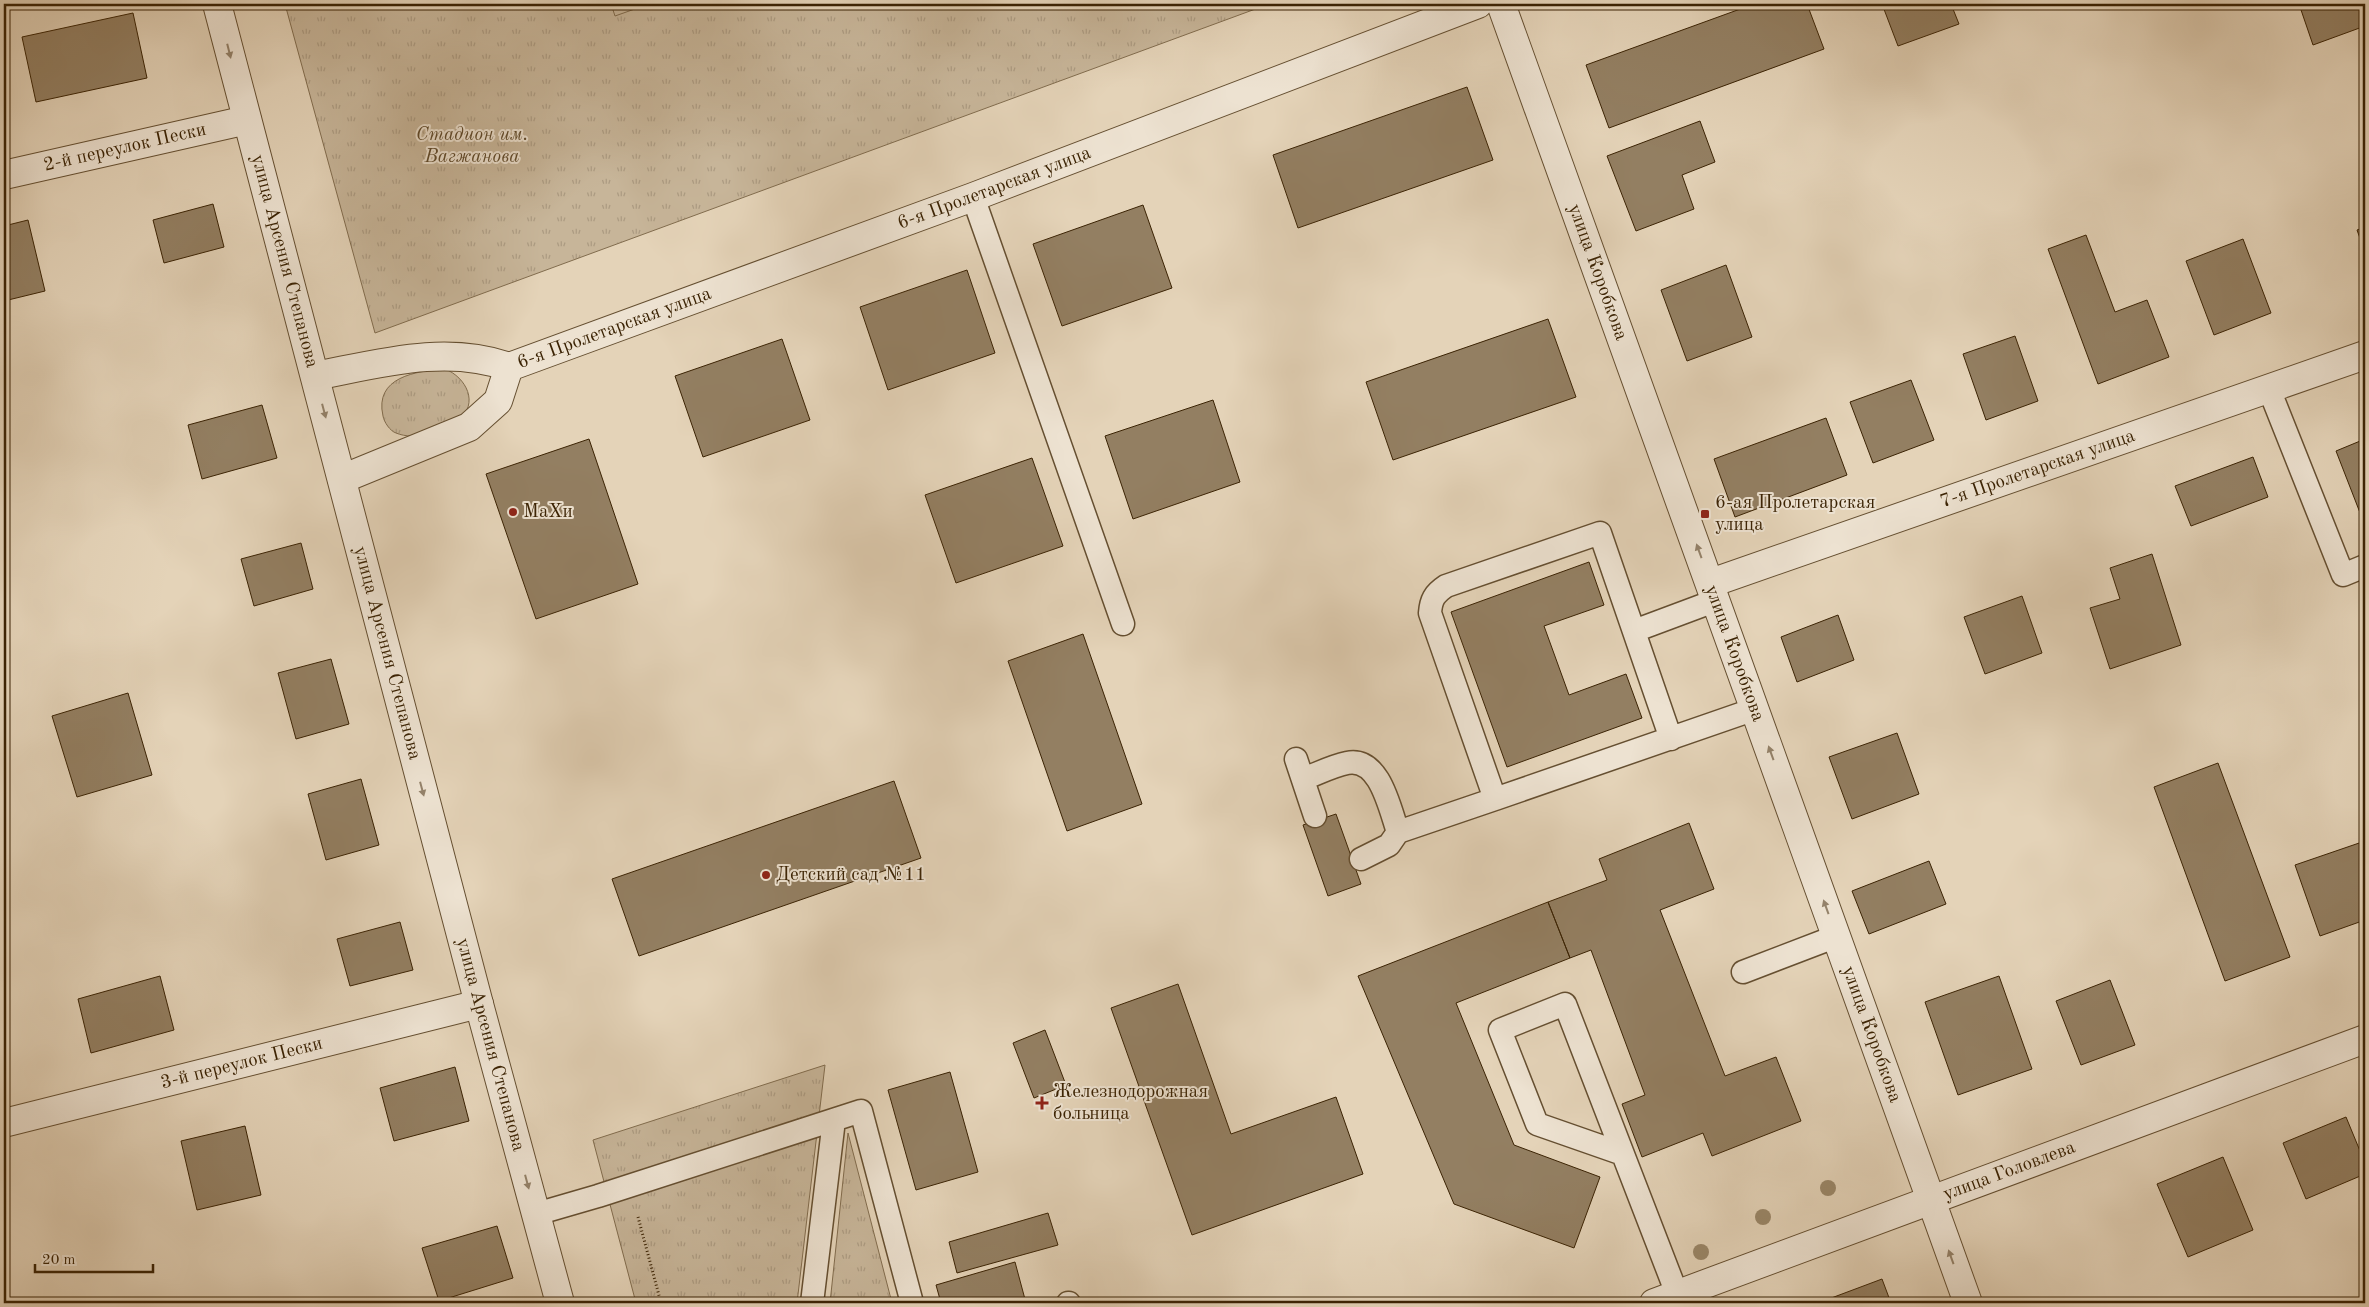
<svg xmlns="http://www.w3.org/2000/svg" width="2369" height="1307" font-family="'Old Standard TT',serif">
	<style>
		.grass { fill: url(#grass-tufts); stroke: #816c4e }
		.pitch { fill: #c7b599; stroke: #816c4e }
		.building { fill: #937f62; stroke: #3b2304 }
		.lines { fill: none; stroke-linecap: round; stroke-linejoin: round }
		.service-casing { stroke: #654f31; stroke-width: 25 }
		.minor-casing { stroke: #654f31; stroke-width: 30 }
		.tertiary-casing { stroke: #654f31; stroke-width: 30 }
		.path { stroke: #3b2304; stroke-width: 3; stroke-dasharray: 1 2.5; stroke-linecap: butt }
		.service { stroke: #ede2d1; stroke-width: 22 }
		.minor { stroke: #ede2d1; stroke-width: 28 }
		.tertiary { stroke: #ede2d1; stroke-width: 28 }
		.tree { fill: #9a8769 }
		.oneway { fill: #94826a }
		.poi-dot { fill: #8f2418; stroke: #ede2d1; stroke-width: 2 }
		.labels { text-anchor: middle; dominant-baseline: central; stroke-width: 4; stroke-linejoin: round; paint-order: stroke }
		.park-label { font-size: 19px; font-style: italic; fill: #5e4829; stroke: #ede2d1 }
		.street-label { font-size: 19px; fill: #3b2304; stroke: #ede2d1 }
		.poi-label { font-size: 19px; fill: #3b2304; stroke: #ede2d1; text-anchor: start }
	</style>
	<defs>
		<pattern id="grass-tufts" width="24" height="20" patternUnits="userSpaceOnUse" patternTransform="scale(1.25)"><rect width="24" height="20" fill="#c7b599"/><path d="M3 7l-1-3M5 7V3M7 7l1-3M15 17l-1-3M17 17v-4M19 17l1-3" fill="none" stroke="#ac9b82"/></pattern>
	</defs>
	<rect width="100%" height="100%" fill="#e4d3b8"/>
	<filter id="stains"><feTurbulence type="fractalNoise" baseFrequency=".004" numOctaves="4"/><feColorMatrix values="0 0 0 0 .2 0 0 0 0 .09 0 0 0 0 .02 0 0 0 .5 -.17"/></filter>
	<radialGradient id="worn" r=".72"><stop offset=".6" stop-color="#630" stop-opacity="0"/><stop offset="1" stop-color="#630" stop-opacity=".3"/></radialGradient>
	<path class="grass" d="M285,4H1269L375,333Z
		M445,369C466,377 480,404 458,420C442,432 415,441 396,433C390,431 384,422 383,416C374,377 416,371 445,369Z
		M825,1065L797,1303H636L593,1140Z
		M848,1133L892,1303H830Z"/>
	<path class="pitch" d="M611,4H649L615,16Z"/>
	<path class="building" d="M1754,4H1807L1824,49L1609,128L1586,65Z
		M1882,4H1951L1959,24L1898,46Z
		M2299,4H2360L2365,18V26L2313,45Z
		M133,13L147,78L36,102L22,37Z
		M1467,87L1493,160L1298,228L1273,155Z
		M1700,121L1715,162L1682,175L1694,209L1636,231L1607,156Z
		M213,204L224,247L164,263L153,220Z
		M1143,205L1172,288L1062,326L1033,244Z
		M28,220L45,291L4,301V226Z
		M2365,227V252L2357,230Z
		M2086,235L2115,312L2147,300L2169,357L2098,384L2048,249Z
		M2243,239L2271,313L2214,335L2186,261Z
		M1726,265L1752,337L1687,361L1661,290Z
		M967,270L995,353L888,390L860,307Z
		M1548,319L1576,397L1393,460L1366,382Z
		M2015,336L2038,401L1986,420L1963,354Z
		M782,339L810,420L703,457L675,376Z
		M1911,380L1934,440L1873,463L1850,402Z
		M1213,400L1240,482L1133,519L1105,436Z
		M262,405L277,458L202,479L188,425Z
		M1826,418L1847,475L1735,517L1714,459Z
		M589,439L638,584L536,619L486,474Z
		M2365,439V522L2364,523L2336,451Z
		M2253,457L2268,497L2191,526L2175,486Z
		M1032,458L1063,546L956,583L925,495Z
		M301,543L313,589L254,606L241,559Z
		M2152,554L2181,645L2110,669L2090,608L2120,599L2110,568Z
		M1589,562L1604,605L1544,626L1569,695L1626,674L1642,718L1507,767L1451,612Z
		M2022,596L2042,653L1985,674L1964,617Z
		M1838,615L1854,660L1797,682L1781,637Z
		M1083,634L1142,804L1067,831L1008,661Z
		M331,659L349,724L296,739L278,673Z
		M128,693L152,775L77,797L52,716Z
		M1897,733L1919,794L1852,819L1829,757Z
		M2218,763L2290,957L2225,981L2154,787Z
		M361,779L379,845L326,860L308,794Z
		M894,781L921,858L639,956L612,879Z
		M1336,814L1361,884L1328,896L1303,825Z
		M1689,823L1714,889L1660,910L1725,1076L1776,1057L1801,1121L1712,1156L1703,1133L1642,1157L1622,1104L1645,1095L1591,950L1570,958L1548,902L1607,880L1599,859Z
		M2365,841V920L2320,936L2295,865Z
		M1929,861L1946,904L1869,934L1852,891Z
		M1548,902L1570,958L1456,1003L1514,1145L1600,1177L1574,1248L1454,1204L1358,976Z
		M400,922L413,970L350,986L337,939Z
		M160,976L174,1030L91,1053L78,999Z
		M1999,976L2032,1069L1958,1095L1925,1002Z
		M2110,980L2135,1045L2081,1065L2056,1001Z
		M1178,984L1231,1134L1336,1097L1363,1174L1192,1235L1111,1008Z
		M1045,1030L1066,1085L1034,1098L1013,1043Z
		M455,1067L469,1121L394,1141L380,1088Z
		M950,1072L978,1172L916,1190L888,1090Z
		M2346,1117L2365,1163V1174L2306,1199L2283,1143Z
		M245,1126L261,1195L197,1210L181,1141Z
		M2223,1157L2253,1230L2188,1257L2157,1184Z
		M1048,1213L1058,1245L957,1273L949,1242Z
		M497,1226L513,1278L439,1301L422,1248Z
		M1015,1262L1026,1303H941L936,1285Z
		M1882,1279L1891,1303H1818Z"/>
	<g class="lines">
		<defs>
			<path id="service" d="M973,197L1123,624
				M2269,389L2343,575L2365,566
				M1634,631L1717,600
				M1671,739L1600,533L1446,586C1434,594 1431,600 1430,613L1495,799L1755,709
				M1296,759L1315,816
				M1303,779C1317,774 1332,766 1347,763C1380,756 1390,810 1398,832
				M1361,859L1389,845L1398,832L1495,799
				M1743,972L1837,936
				M1623,1154L1537,1124L1500,1030L1565,1004L1677,1294
				M536,1214L598,1196L861,1111L912,1303
				M812,1303L834,1120
				M1068,1303H1069"/>
			<g id="minor">
				<path id="s1" d="M4,175L247,120"/>
				<path d="M315,376C378,364 446,344 509,367"/>
				<path id="s2" d="M342,479L469,427L498,401L509,367L973,197L1478,4"/>
				<path id="s3" d="M1711,583L2365,355"/>
				<path id="s4" d="M4,1123L479,1004"/>
				<path id="s5" d="M1654,1303L2365,1039"/>
			</g>
			<g id="tertiary">
				<path id="s6" d="M217,4L479,1004L560,1303"/>
				<path id="s7" d="M1501,4L1968,1303"/>
			</g>
		</defs>
		<use href="#service" class="service-casing"/>
		<use href="#minor" class="minor-casing"/>
		<use href="#tertiary" class="tertiary-casing"/>
		<path class="path" d="M638,1217L661,1303"/>
		<use href="#service" class="service"/>
		<use href="#minor" class="minor"/>
		<use href="#tertiary" class="tertiary"/>
	</g>
	<g class="tree">
		<circle cx="1828" cy="1188" r="8"/>
		<circle cx="1763" cy="1217" r="8"/>
		<circle cx="1701" cy="1252" r="8"/>
	</g>
	<defs><path id="oneway-solid" d="M-6-.8H1V-3.2L6.5 0L1 3.2V.8H-6Z" transform="scale(1.25)"/></defs>
	<g class="oneway">
		<use href="#oneway-solid" transform="translate(229 51) rotate(76)"/>
		<use href="#oneway-solid" transform="translate(324 411) rotate(75)"/>
		<use href="#oneway-solid" transform="translate(1699 551) rotate(-110)"/>
		<use href="#oneway-solid" transform="translate(1771 753) rotate(-110)"/>
		<use href="#oneway-solid" transform="translate(422 789) rotate(75)"/>
		<use href="#oneway-solid" transform="translate(1826 907) rotate(-110)"/>
		<use href="#oneway-solid" transform="translate(527 1182) rotate(75)"/>
		<use href="#oneway-solid" transform="translate(1951 1257) rotate(-110)"/>
	</g>
	<g class="poi-dot">
		<circle cx="513" cy="512" r="5"/>
		<rect x="1700" y="509" width="10" height="10" rx="2.5"/>
		<circle cx="766" cy="875" r="5"/>
		<path d="M1039.5 1095.5h5v5h5v5h-5v5h-5v-5h-5v-5h5z"/>
	</g>
	<g class="labels">
		<g class="park-label">
			<text x="472" y="135">Стадион им.<tspan x="472" dy="22">Вагжанова</tspan></text>
		</g>
		<g class="street-label">
			<text stroke="none"><textPath href="#s1" startOffset="124">2-й переулок Пески</textPath></text>
			<text stroke="none"><textPath href="#s2" startOffset="729">6-я Пролетарская улица</textPath></text>
			<text stroke="none"><textPath href="#s6" startOffset="266">улица Арсения Степанова</textPath></text>
			<text stroke="none"><textPath href="#s7" startOffset="285">улица Коробкова</textPath></text>
			<text stroke="none"><textPath href="#s2" startOffset="324">6-я Пролетарская улица</textPath></text>
			<text stroke="none"><textPath href="#s3" startOffset="346">7-я Пролетарская улица</textPath></text>
			<text stroke="none"><textPath href="#s7" startOffset="690">улица Коробкова</textPath></text>
			<text stroke="none"><textPath href="#s6" startOffset="671">улица Арсения Степанова</textPath></text>
			<text stroke="none"><textPath href="#s7" startOffset="1095">улица Коробкова</textPath></text>
			<text stroke="none"><textPath href="#s6" startOffset="1076">улица Арсения Степанова</textPath></text>
			<text stroke="none"><textPath href="#s4" startOffset="245">3-й переулок Пески</textPath></text>
			<text stroke="none"><textPath href="#s5" startOffset="379">улица Головлева</textPath></text>
		</g>
		<g class="poi-label">
			<text x="1715" y="503">6-ая Пролетарская<tspan x="1715" dy="22">улица</tspan></text>
			<text x="523" y="512">МаХи</text>
			<text x="776" y="875">Детский сад №11</text>
			<text x="1053" y="1092">Железнодорожная<tspan x="1053" dy="22">больница</tspan></text>
		</g>
	</g>
	<rect width="2369" height="1307" fill="none" stroke="#e4d3b8" stroke-width="20"/>
	<rect x="5" y="5" width="2359" height="1297" fill="none" stroke="#3b2304" stroke-width="2.5"/>
	<rect x="10" y="10" width="2349" height="1287" fill="none" stroke="#3b2304"/>
	<path d="M35 1264v8h118v-8" fill="none" stroke="#3b2304" stroke-width="2.5"/>
	<text x="42" y="1264" font-size="15" fill="#3b2304" stroke="#ede2d1" stroke-width="4" paint-order="stroke">20 m</text>
	<rect width="100%" height="100%" filter="url(#stains)"/>
	<rect width="100%" height="100%" fill="url(#worn)"/>
</svg>
